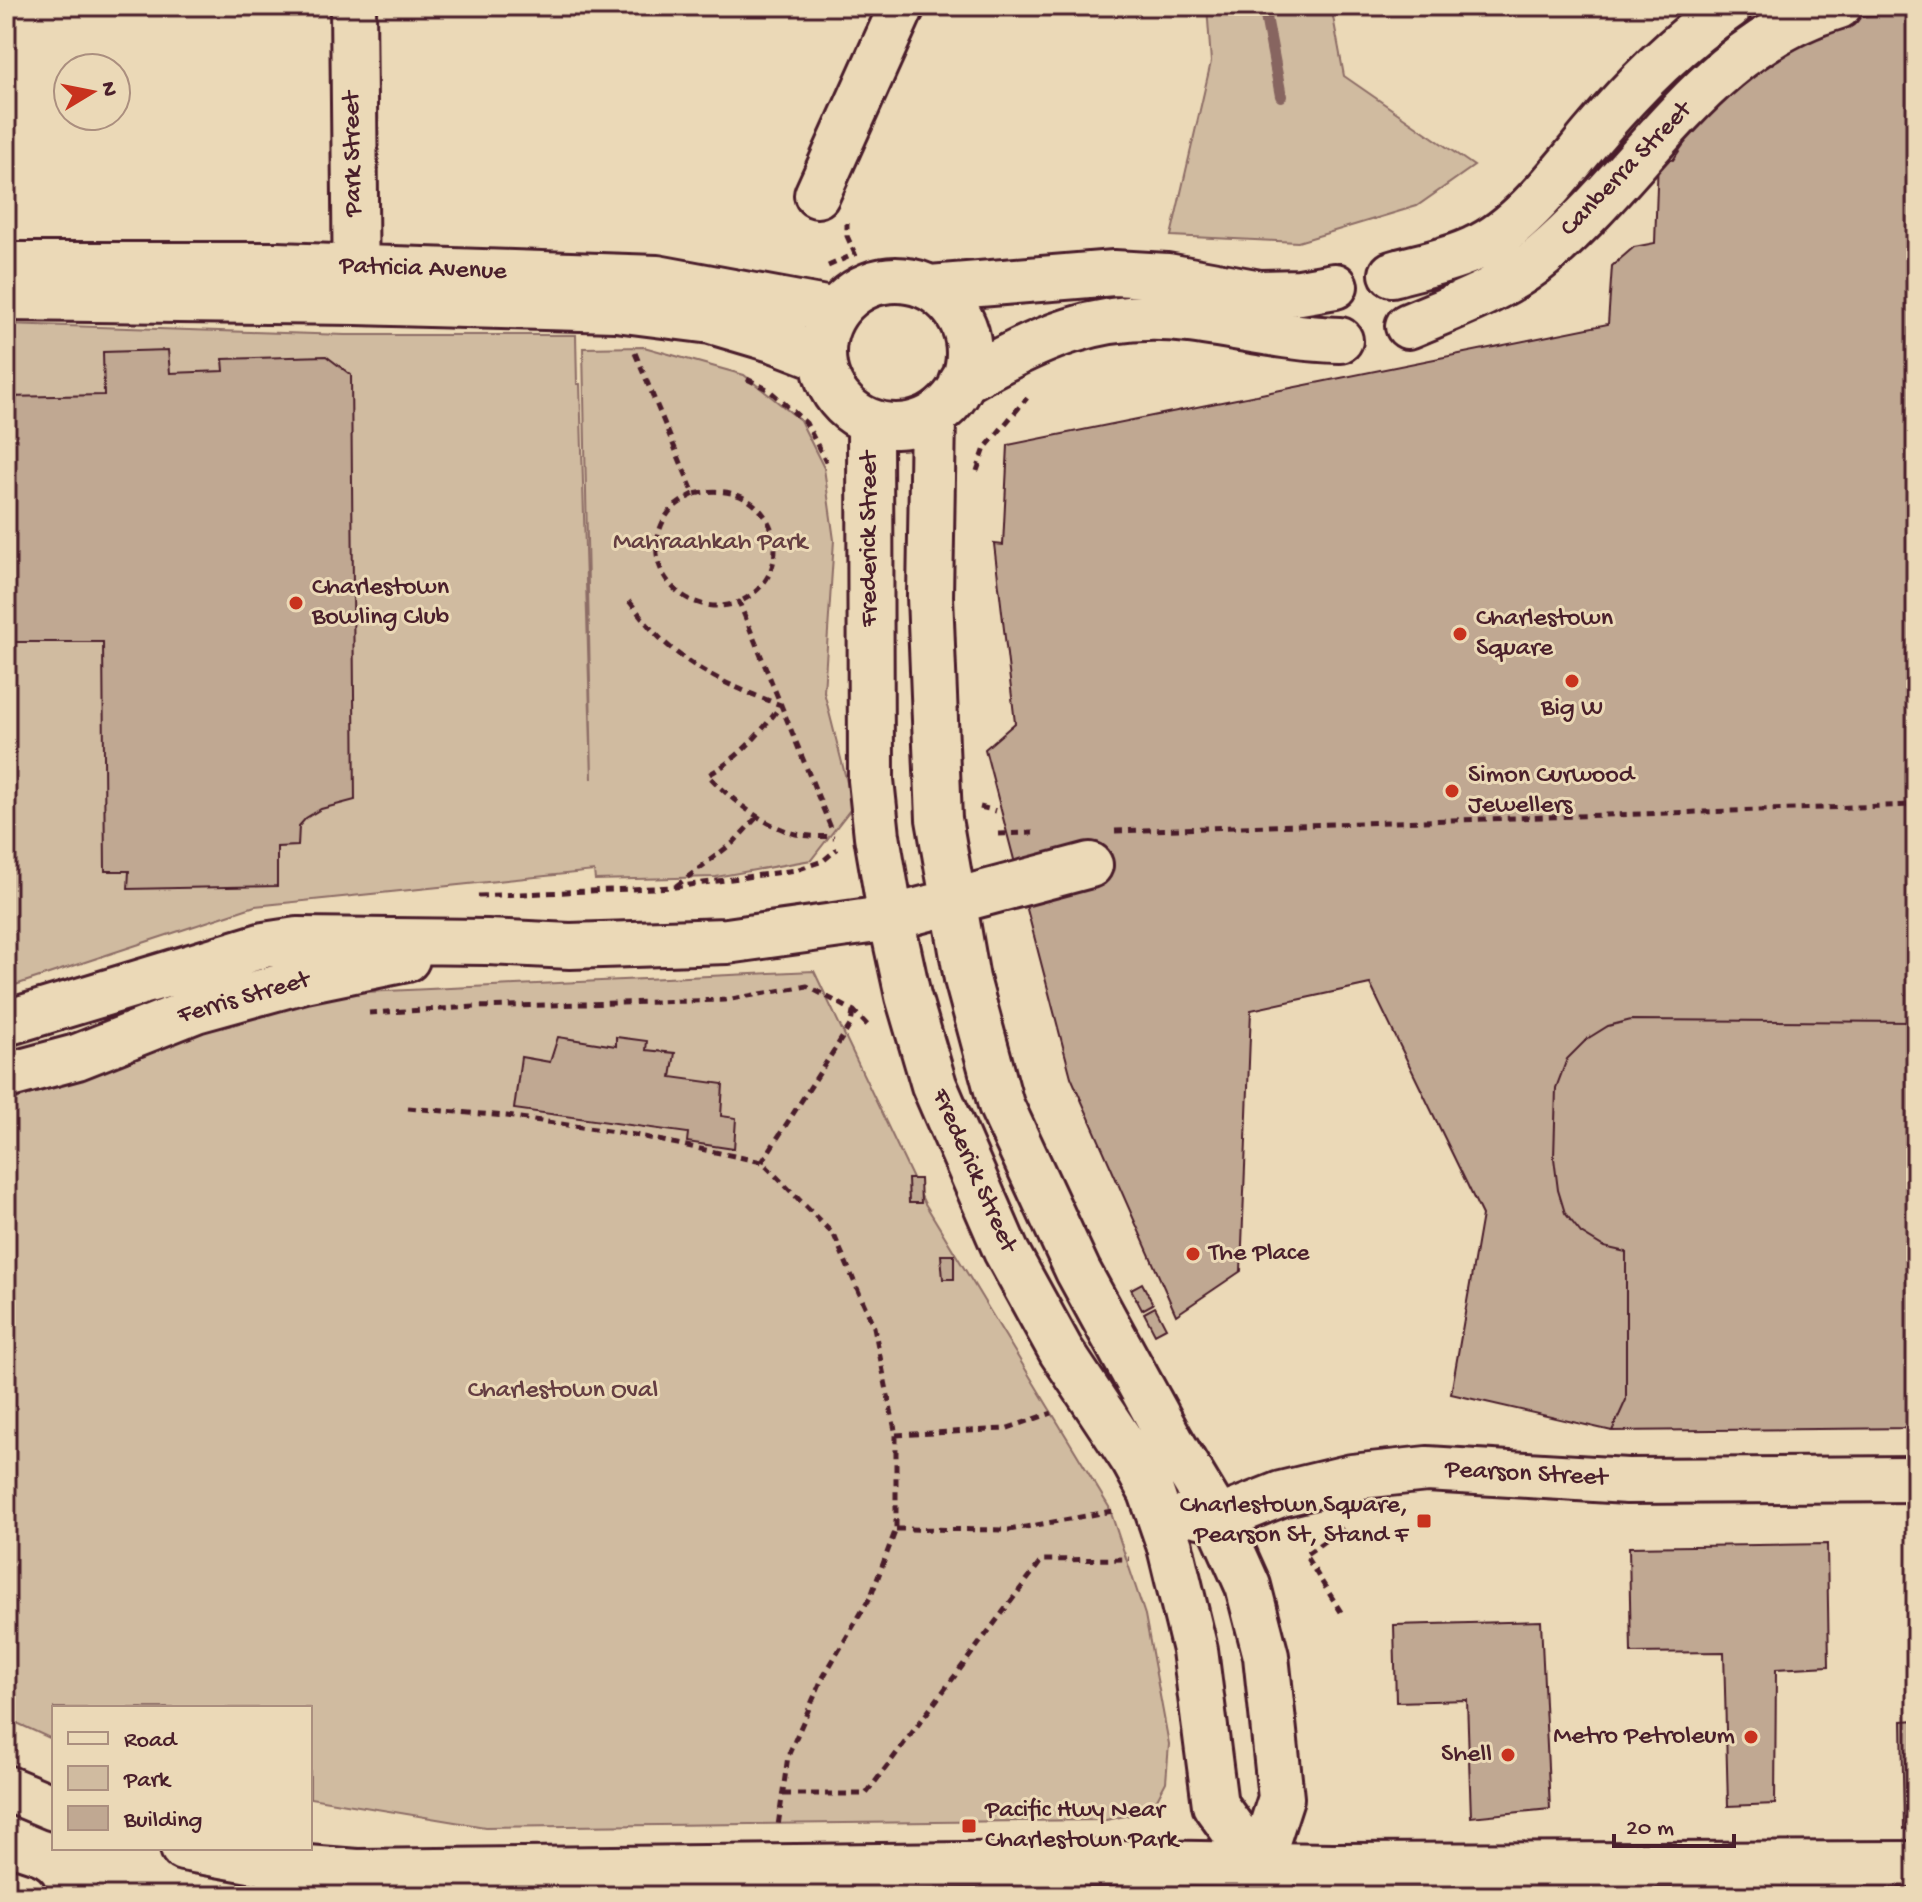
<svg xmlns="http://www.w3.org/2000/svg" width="1922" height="1902" font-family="'Gochi Hand',sans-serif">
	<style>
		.green { fill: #d0bba0; stroke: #8d6d66; stroke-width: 2 }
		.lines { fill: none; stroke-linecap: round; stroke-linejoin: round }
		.stream { stroke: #876560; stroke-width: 12 }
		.building { fill: #c0a892; stroke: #4a1f2b; stroke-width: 2 }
		.minor-casing { stroke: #4a1f2b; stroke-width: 50 }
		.major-casing { stroke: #4a1f2b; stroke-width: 50 }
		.highway-casing { stroke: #4a1f2b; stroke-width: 50 }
		.path { stroke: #4a1f2b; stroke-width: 5; stroke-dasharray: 8 6; stroke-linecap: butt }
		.minor { stroke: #ebd9b7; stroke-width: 44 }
		.major { stroke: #ebd9b7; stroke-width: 44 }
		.highway { stroke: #ebd9b7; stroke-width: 44 }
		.poi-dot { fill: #c8321e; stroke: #ebd9b7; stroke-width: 3 }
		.labels { text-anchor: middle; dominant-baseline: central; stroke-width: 6; stroke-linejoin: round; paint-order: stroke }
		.street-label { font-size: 26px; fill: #4a1f2b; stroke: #ebd9b7 }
		.park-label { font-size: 26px; fill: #653e42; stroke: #ebd9b7 }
		.poi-label { font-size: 26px; fill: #4a1f2b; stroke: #ebd9b7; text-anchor: start }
	</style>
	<rect width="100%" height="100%" fill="#ebd9b7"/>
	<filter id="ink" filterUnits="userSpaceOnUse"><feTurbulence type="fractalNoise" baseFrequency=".0125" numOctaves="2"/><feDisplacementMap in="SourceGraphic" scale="16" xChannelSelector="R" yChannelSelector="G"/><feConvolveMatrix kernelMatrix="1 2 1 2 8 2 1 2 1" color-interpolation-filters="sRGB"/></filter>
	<g filter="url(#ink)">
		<path class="green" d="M1207,6H1331L1344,76L1474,166L1417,206L1298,242L1171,236L1211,62Z
			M6,324L345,335H576L577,384H580L592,779L583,348L644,347L744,375L800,420L824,468L834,540L824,692L853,806L811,860L716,877L595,880L594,871L255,906L6,988Z
			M814,971L924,1202L1109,1507L1145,1615L1169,1744L1166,1782L1156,1801L1135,1814L1106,1820L485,1827L310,1798V1708H54V1740L6,1718V1103L302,995Z"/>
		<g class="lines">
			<path class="stream" d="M1264,6L1281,96"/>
		</g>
		<path class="building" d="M1907,13H1916V1428L1612,1431L1451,1394L1482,1215L1370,984L1251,1010L1241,1271L1176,1315L1071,1077L985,749L1015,723L994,544L1003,545L1008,445L1608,324L1612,266L1634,247L1655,243L1658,158L1673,160L1703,116L1797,37L1859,16Z
			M168,350L170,373L224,371L223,359L326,356L351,375L355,800L321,809L306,818L299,826L298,846L277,847V886L128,889L129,871H105L103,642H6V397L104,395L103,352Z
			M1631,1020L1916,1022V1428L1612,1431L1626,1400V1252L1604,1247L1581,1233L1565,1213L1558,1190L1554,1158L1556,1088L1567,1059L1587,1039L1608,1026Z
			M558,1037L616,1046V1037L647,1041L646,1050L675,1053L671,1077L723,1084L721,1116L736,1118L734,1149L687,1142L688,1133L514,1109L521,1057L550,1062Z
			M908,1179H920L921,1203H909Z
			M941,1255H954V1279H943Z
			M1142,1283L1153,1304L1142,1310L1131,1289Z
			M1155,1307L1166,1328L1155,1334L1144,1313Z
			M1827,1544L1829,1666L1776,1669L1775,1804L1728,1806L1724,1652L1631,1653L1629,1547Z
			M1541,1621L1550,1809L1471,1817L1467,1700L1396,1702L1394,1625Z
			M1916,1720V1828L1904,1829L1902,1721Z"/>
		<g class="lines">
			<defs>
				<path id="minor" d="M353,6L356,295
					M817,195L902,6
					M6,265H277L657,278L836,311
					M1392,274C1419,266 1449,261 1474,249C1520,229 1561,173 1592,136C1632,88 1679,41 1730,6
					M823 353a73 73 0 1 1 146 0a73 73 0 1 1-146 0Z
					M930,288L1114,273L1167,276L1260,293L1300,292L1335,286
					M6,298L356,302L616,309L711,321L775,340L822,358
					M1408,326C1455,306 1504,289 1543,256C1643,172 1708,43 1839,6
					M962,382C1037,339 1100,309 1188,320C1239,326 1288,339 1340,340
					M933,418L930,596L939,819L967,979L1001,1105L1078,1271L1171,1441L1218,1519L1248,1586L1266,1656L1281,1798L1259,1866
					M870,423L871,780L877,836L891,918L908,996L934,1085L1006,1251L1061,1351L1134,1461L1151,1492L1170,1547L1195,1650L1215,1805L1259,1866
					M6,1023L264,945L297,940L487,942L570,946L727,941L891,918L1090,865
					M6,1076L77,1057L196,1010L305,980L407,959
					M1191,1513L1218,1519L1281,1494L1352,1477L1427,1469L1627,1481L1916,1479"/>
				<path id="major" d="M1259,1866L1265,1896"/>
				<path id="highway" d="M6,1788L54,1808
					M183,1848L283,1866L357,1872L1135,1863L1333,1866L1916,1864
					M6,1890L24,1896"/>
			</defs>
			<use href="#minor" class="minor-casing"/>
			<use href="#major" class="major-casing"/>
			<use href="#highway" class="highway-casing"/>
			<path class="path" d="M828,266L855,254L847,236V223
				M635,353L694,494C776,474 804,573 739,602
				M747,379L769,390L806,423L826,462
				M977,471L985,448L1027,398
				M694,494C683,500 672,506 665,518C636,569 688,621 739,602L831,828
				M629,601C638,612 647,625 657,635C691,670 736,689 781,705C761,733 738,759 708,775C733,801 761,824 796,834C808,837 822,836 834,837
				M980,807L996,811
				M1115,831L1916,805
				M998,834L1033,833
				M676,886L734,842L757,817
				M478,896L675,887L796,870L823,861L837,849
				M369,1013L476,1007L725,1000L807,986L854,1011L871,1029
				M408,1108L507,1116L635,1135L762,1162L834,1235L874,1327L896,1435V1529L871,1596L822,1679L788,1756L778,1826
				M762,1162L851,1024L853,1012
				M896,1435L1005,1429L1052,1413
				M896,1529L1009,1530L1113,1511
				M1341,1612L1305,1555L1343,1528
				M783,1794H866L1042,1560L1129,1559"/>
			<use href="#minor" class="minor"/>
			<use href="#major" class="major"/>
			<use href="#highway" class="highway"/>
		</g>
	</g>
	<g class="poi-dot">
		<circle cx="296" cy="603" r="8"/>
		<circle cx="1460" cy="634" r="8"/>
		<circle cx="1572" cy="681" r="8"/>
		<circle cx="1452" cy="791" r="8"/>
		<circle cx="1193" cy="1254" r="8"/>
		<rect x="1416" y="1513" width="16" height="16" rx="4"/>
		<circle cx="1751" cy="1737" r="8"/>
		<circle cx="1508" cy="1755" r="8"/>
		<rect x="961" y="1818" width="16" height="16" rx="4"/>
	</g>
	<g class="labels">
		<g class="street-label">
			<text transform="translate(354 154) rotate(-91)">Park Street</text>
			<text transform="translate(1627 170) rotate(-46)">Canberra Street</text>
			<text transform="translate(423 270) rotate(2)">Patricia Avenue</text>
			<text transform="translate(870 539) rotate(-90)">Frederick Street</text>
			<text transform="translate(244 999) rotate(-16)">Ferris Street</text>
			<text transform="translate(973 1171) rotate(66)">Frederick Street</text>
			<text transform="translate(1526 1475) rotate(3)">Pearson Street</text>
		</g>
		<g class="park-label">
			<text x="710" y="543">Mahraahkah Park</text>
			<text x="563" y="1391">Charlestown Oval</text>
		</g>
		<g class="poi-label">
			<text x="312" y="588">Charlestown<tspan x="312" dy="30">Bowling Club</tspan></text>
			<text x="1476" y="619">Charlestown<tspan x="1476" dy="30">Square</tspan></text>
			<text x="1572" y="709" text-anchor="middle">Big W</text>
			<text x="1468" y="776">Simon Curwood<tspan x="1468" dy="30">Jewellers</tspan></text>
			<text x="1209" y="1254">The Place</text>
			<text x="1408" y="1506" text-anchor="end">Charlestown Square,<tspan x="1408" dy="30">Pearson St, Stand F</tspan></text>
			<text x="1735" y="1737" text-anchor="end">Metro Petroleum</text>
			<text x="1492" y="1755" text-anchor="end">Shell</text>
			<text x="985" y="1811">Pacific Hwy Near<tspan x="985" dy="30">Charlestown Park</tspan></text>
		</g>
	</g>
	<rect width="1922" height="1902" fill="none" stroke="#ebd9b7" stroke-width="32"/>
	<rect x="16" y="16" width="1890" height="1870" fill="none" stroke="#4a1f2b" stroke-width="3" filter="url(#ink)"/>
	<rect x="52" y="1706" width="260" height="144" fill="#ebd9b7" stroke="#ab8f7f" stroke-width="2"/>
	<rect x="68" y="1732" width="40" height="12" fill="#ebd9b7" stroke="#ab8f7f" stroke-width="2"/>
	<text x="124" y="1746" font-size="24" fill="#4a1f2b">Road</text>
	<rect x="68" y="1766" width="40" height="24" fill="#d0bba0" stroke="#ab8f7f" stroke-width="2"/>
	<text x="124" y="1786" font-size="24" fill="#4a1f2b">Park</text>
	<rect x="68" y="1806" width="40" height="24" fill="#c0a892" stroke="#ab8f7f" stroke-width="2"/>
	<text x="124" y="1826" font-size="24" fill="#4a1f2b">Building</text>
	<g transform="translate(92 92) rotate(80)"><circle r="38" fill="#ebd9b7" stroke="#ab8f7f" stroke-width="2"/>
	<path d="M0-6L14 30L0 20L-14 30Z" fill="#c8321e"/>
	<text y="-12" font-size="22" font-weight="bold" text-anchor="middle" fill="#4a1f2b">N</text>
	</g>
	<path d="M1614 1834v12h120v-12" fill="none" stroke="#4a1f2b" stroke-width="4"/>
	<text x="1626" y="1834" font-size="24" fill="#4a1f2b" stroke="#ebd9b7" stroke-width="6" paint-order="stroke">20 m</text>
</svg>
